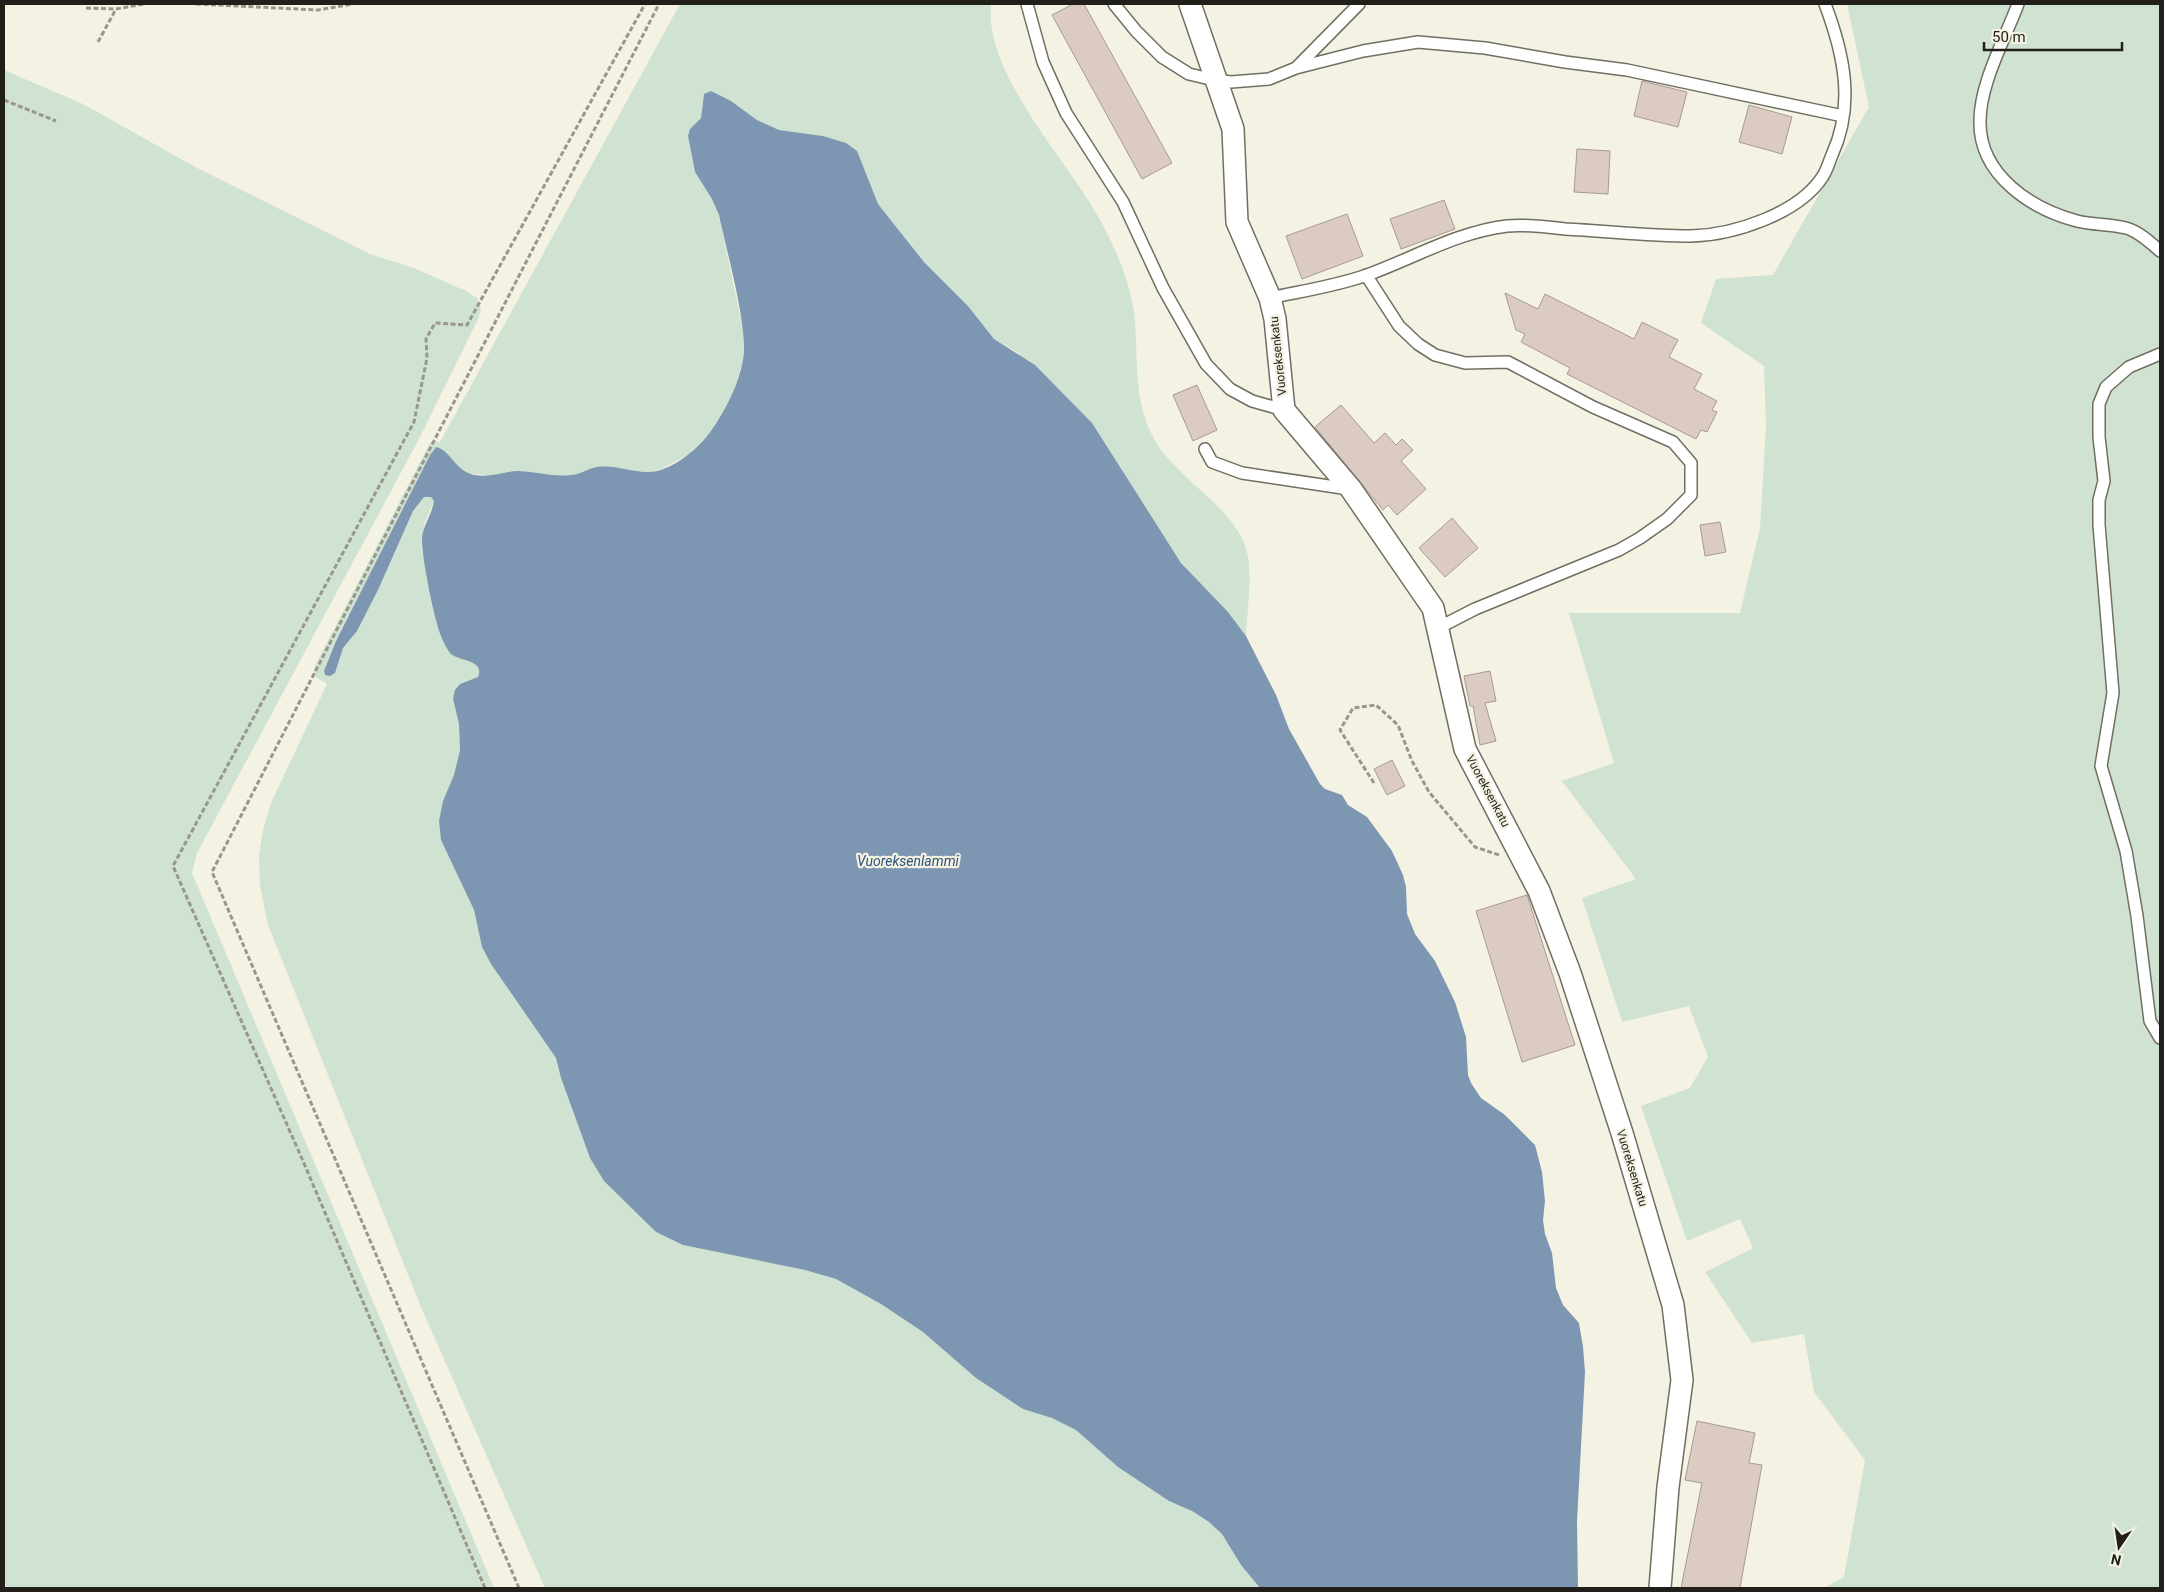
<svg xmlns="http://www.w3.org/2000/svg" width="2164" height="1592" font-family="Roboto,sans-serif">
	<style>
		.green { fill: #d0e2d1 }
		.water { fill: #7d96b2 }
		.building { fill: #dbcbc3; stroke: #a89a92 }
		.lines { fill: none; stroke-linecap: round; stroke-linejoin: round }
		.service-casing { stroke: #716f61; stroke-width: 14 }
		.minor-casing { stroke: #716f61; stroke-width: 24 }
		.path { stroke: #99978c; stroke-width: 3; stroke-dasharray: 5 2.5; stroke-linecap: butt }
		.service { stroke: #fff; stroke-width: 11 }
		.minor { stroke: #fff; stroke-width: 21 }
		.labels { text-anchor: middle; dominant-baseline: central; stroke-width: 4.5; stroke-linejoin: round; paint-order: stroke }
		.street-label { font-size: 12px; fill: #201f1a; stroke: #f4f2e2 }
		.water-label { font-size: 14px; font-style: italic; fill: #2f547d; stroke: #f4f2e2 }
	</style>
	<rect width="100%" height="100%" fill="#f4f2e2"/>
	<path class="green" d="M680,4H991C984,73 1063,155 1096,213C1113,242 1129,278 1134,312C1139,355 1132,397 1153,437C1176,481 1240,508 1248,557C1252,582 1247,611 1246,636L1228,612L1181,563L1154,521L1017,352L994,339L968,306L924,262L878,204L846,143L823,136L779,130L757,120L731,101L704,94L701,118L696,123L689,142L695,172L712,199L719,215L743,330L744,358L731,400L711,432L689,454L660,470L648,472L593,468L573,475L547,476L519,471L497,476L466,473L457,467L447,454L434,449L336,641L324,671L333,675L334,673L343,648L357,631L378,590L413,511L424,497H431L434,501L425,522L421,548L458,658C469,661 483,663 478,677L460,684L453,700L459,724L460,750L454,775L443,802L441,840L474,910L482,947L491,964L556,1058L561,1078L590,1158L656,1232L683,1245L805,1270L836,1279L881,1304L923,1332L976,1378L1023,1409L1052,1418L1076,1430L1118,1467L1169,1501L1192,1511L1209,1522L1222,1534L1241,1565L1260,1588H545L421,1307L268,925L260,885L259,855L263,830L271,803L327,684L314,676V668L430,443L433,441L440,442Z
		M1847,4H2160V1588H1824L1844,1577L1865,1460L1814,1392L1804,1334L1752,1343L1705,1272L1753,1248L1740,1219L1687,1241L1641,1106L1690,1088L1708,1057L1689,1006L1622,1022L1582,898L1636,879L1562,781L1614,763L1569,613H1740L1760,528L1766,426L1764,366L1701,323L1716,279L1773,275L1869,107Z
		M4,70L85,105L195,167L370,254L414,268L466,291L477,298L481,310L478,319L421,435L197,853L192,873L494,1588H4Z"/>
	<path class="water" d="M711,91L731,101L757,120L779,130L823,136L846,143L857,151L878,204L924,262L968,306L994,339L1035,365L1092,423L1181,563L1228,612L1246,636L1276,695L1289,729L1320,784L1325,789L1342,795L1348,805L1367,817L1392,851L1403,875L1406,887L1407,914L1415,934L1435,961L1455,1002L1466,1037L1468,1075L1471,1083L1481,1098L1505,1115L1535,1145L1542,1172L1545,1201L1543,1220L1545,1234L1552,1253L1556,1288L1563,1305L1579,1323L1583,1347L1585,1372L1577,1521L1578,1588H1260L1241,1565L1222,1534L1209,1522L1192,1511L1169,1501L1118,1467L1076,1430L1052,1418L1023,1409L976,1378L923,1332L881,1304L836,1279L805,1270L683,1245L656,1232L604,1181L590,1158L561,1078L556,1058L491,964L482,947L474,910L441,840L439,821L443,801L454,775L460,750L459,724L453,699L455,690L460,684L478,677C485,659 459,662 450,653C447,649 443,641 441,636C434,619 421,554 422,537C424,524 432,514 434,501L431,497H424L413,511L378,590L357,631L343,648L335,673L330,676L325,675L324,671L336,641L430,455L436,447C451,450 455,472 475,475C491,478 504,471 519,471C537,472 554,477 572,475C580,474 586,470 593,468C615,462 638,477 661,470C684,462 705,442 717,422C729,403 739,382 743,360C749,329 726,249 719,215L712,199L695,172L688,136L690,129L701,118L704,94Z"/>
	<path class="building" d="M1073,4H1084L1172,163L1142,179L1052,15Z
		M1642,81L1687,92L1678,127L1634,116Z
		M1749,105L1792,117L1782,154L1739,142Z
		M1577,149L1610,151L1608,194L1574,192Z
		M1444,200L1455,229L1401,249L1390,219Z
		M1347,214L1363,256L1302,279L1286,236Z
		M1505,293L1538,309L1545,294L1634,339L1642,322L1678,340L1669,357L1702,374L1694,389L1717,401L1712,410L1717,412L1707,432L1701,430L1696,439L1567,374L1570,368L1521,342L1525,334L1516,330Z
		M1197,385L1217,430L1193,441L1173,395Z
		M1341,405L1374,443L1385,433L1396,445L1402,439L1413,450L1401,461L1426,489L1397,515L1388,505L1383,510L1315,427Z
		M1452,518L1478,548L1445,577L1419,548Z
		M1720,522L1726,552L1705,556L1700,525Z
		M1490,671L1496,701L1485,703L1496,741L1480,745L1473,706H1470L1464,676Z
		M1392,760L1405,786L1387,795L1374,769Z
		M1527,895L1575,1045L1522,1062L1476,911Z
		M1697,1421L1755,1433L1749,1463L1762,1465L1740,1588H1681L1702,1483L1685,1480Z"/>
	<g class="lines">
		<defs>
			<path id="service" d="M1027,4L1043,62L1066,113L1123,202L1163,288L1206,364L1230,389L1252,401L1284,410
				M1114,4L1136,31L1162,57L1189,74L1214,80L1231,82L1269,79L1296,68L1363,51L1418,42L1485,48L1565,62L1627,70L1843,116
				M2018,4C2005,39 1979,85 1980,123C1980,175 2031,209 2077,221C2093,225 2110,224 2126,228C2138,231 2151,243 2160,251
				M1296,68L1359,4
				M1366,275L1399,326L1418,344L1435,355L1465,363L1508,362L1593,407L1673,442L1691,463V495L1667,519L1640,538L1619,550L1475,609L1438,628
				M1270,298C1302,291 1336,286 1367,275C1414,258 1457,232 1507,226C1526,224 1546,227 1565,229C1606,231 1649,236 1691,236C1733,235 1799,214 1823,176C1827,170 1829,162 1832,155C1855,105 1844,54 1825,4
				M2160,354L2129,367L2106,387L2099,404V437L2104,481L2099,500V525L2113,693L2101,766L2126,851L2137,916L2150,1021L2160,1038
				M1205,449L1212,462L1242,473L1349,489"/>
			<path id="minor" d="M1190,4L1233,129L1237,222L1270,298L1275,319L1284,410L1351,489L1433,608L1465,749L1539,891L1570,973L1622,1133L1673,1305L1682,1380L1668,1487L1660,1588"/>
		</defs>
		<use href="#service" class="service-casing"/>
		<use href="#minor" class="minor-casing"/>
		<path class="path" d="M196,4L318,10L353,4
			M86,8L116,9L144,4
			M98,42L116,9
			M4,100L56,121
			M1374,783L1340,730L1353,708L1376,705L1398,725L1412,761L1429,792L1475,847L1499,855
			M485,1588L303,1161L173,866L414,422L427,358L426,339L435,323L467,325L645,4
			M519,1588L212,872L659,4"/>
		<use href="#service" class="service"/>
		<use href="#minor" class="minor"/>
	</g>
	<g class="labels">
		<g class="street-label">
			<text transform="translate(1278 356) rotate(-96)">Vuoreksenkatu</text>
			<text transform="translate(1488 791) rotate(62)">Vuoreksenkatu</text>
			<text transform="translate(1632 1168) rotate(73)">Vuoreksenkatu</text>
		</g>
		<g class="water-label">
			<text x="908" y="861">Vuoreksenlammi</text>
		</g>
	</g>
	<rect width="2164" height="1592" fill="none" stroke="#201f1a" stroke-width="10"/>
	<g transform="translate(2119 1547) rotate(193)" stroke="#f4f2e2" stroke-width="4" paint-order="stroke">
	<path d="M0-4L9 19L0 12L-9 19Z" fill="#201f1a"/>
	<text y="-8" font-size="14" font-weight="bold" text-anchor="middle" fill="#201f1a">N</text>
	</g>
	<path d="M1984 42v8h138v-8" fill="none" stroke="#201f1a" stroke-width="2.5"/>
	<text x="1992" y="42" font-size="15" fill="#201f1a" stroke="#f4f2e2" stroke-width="4" paint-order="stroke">50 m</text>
</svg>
